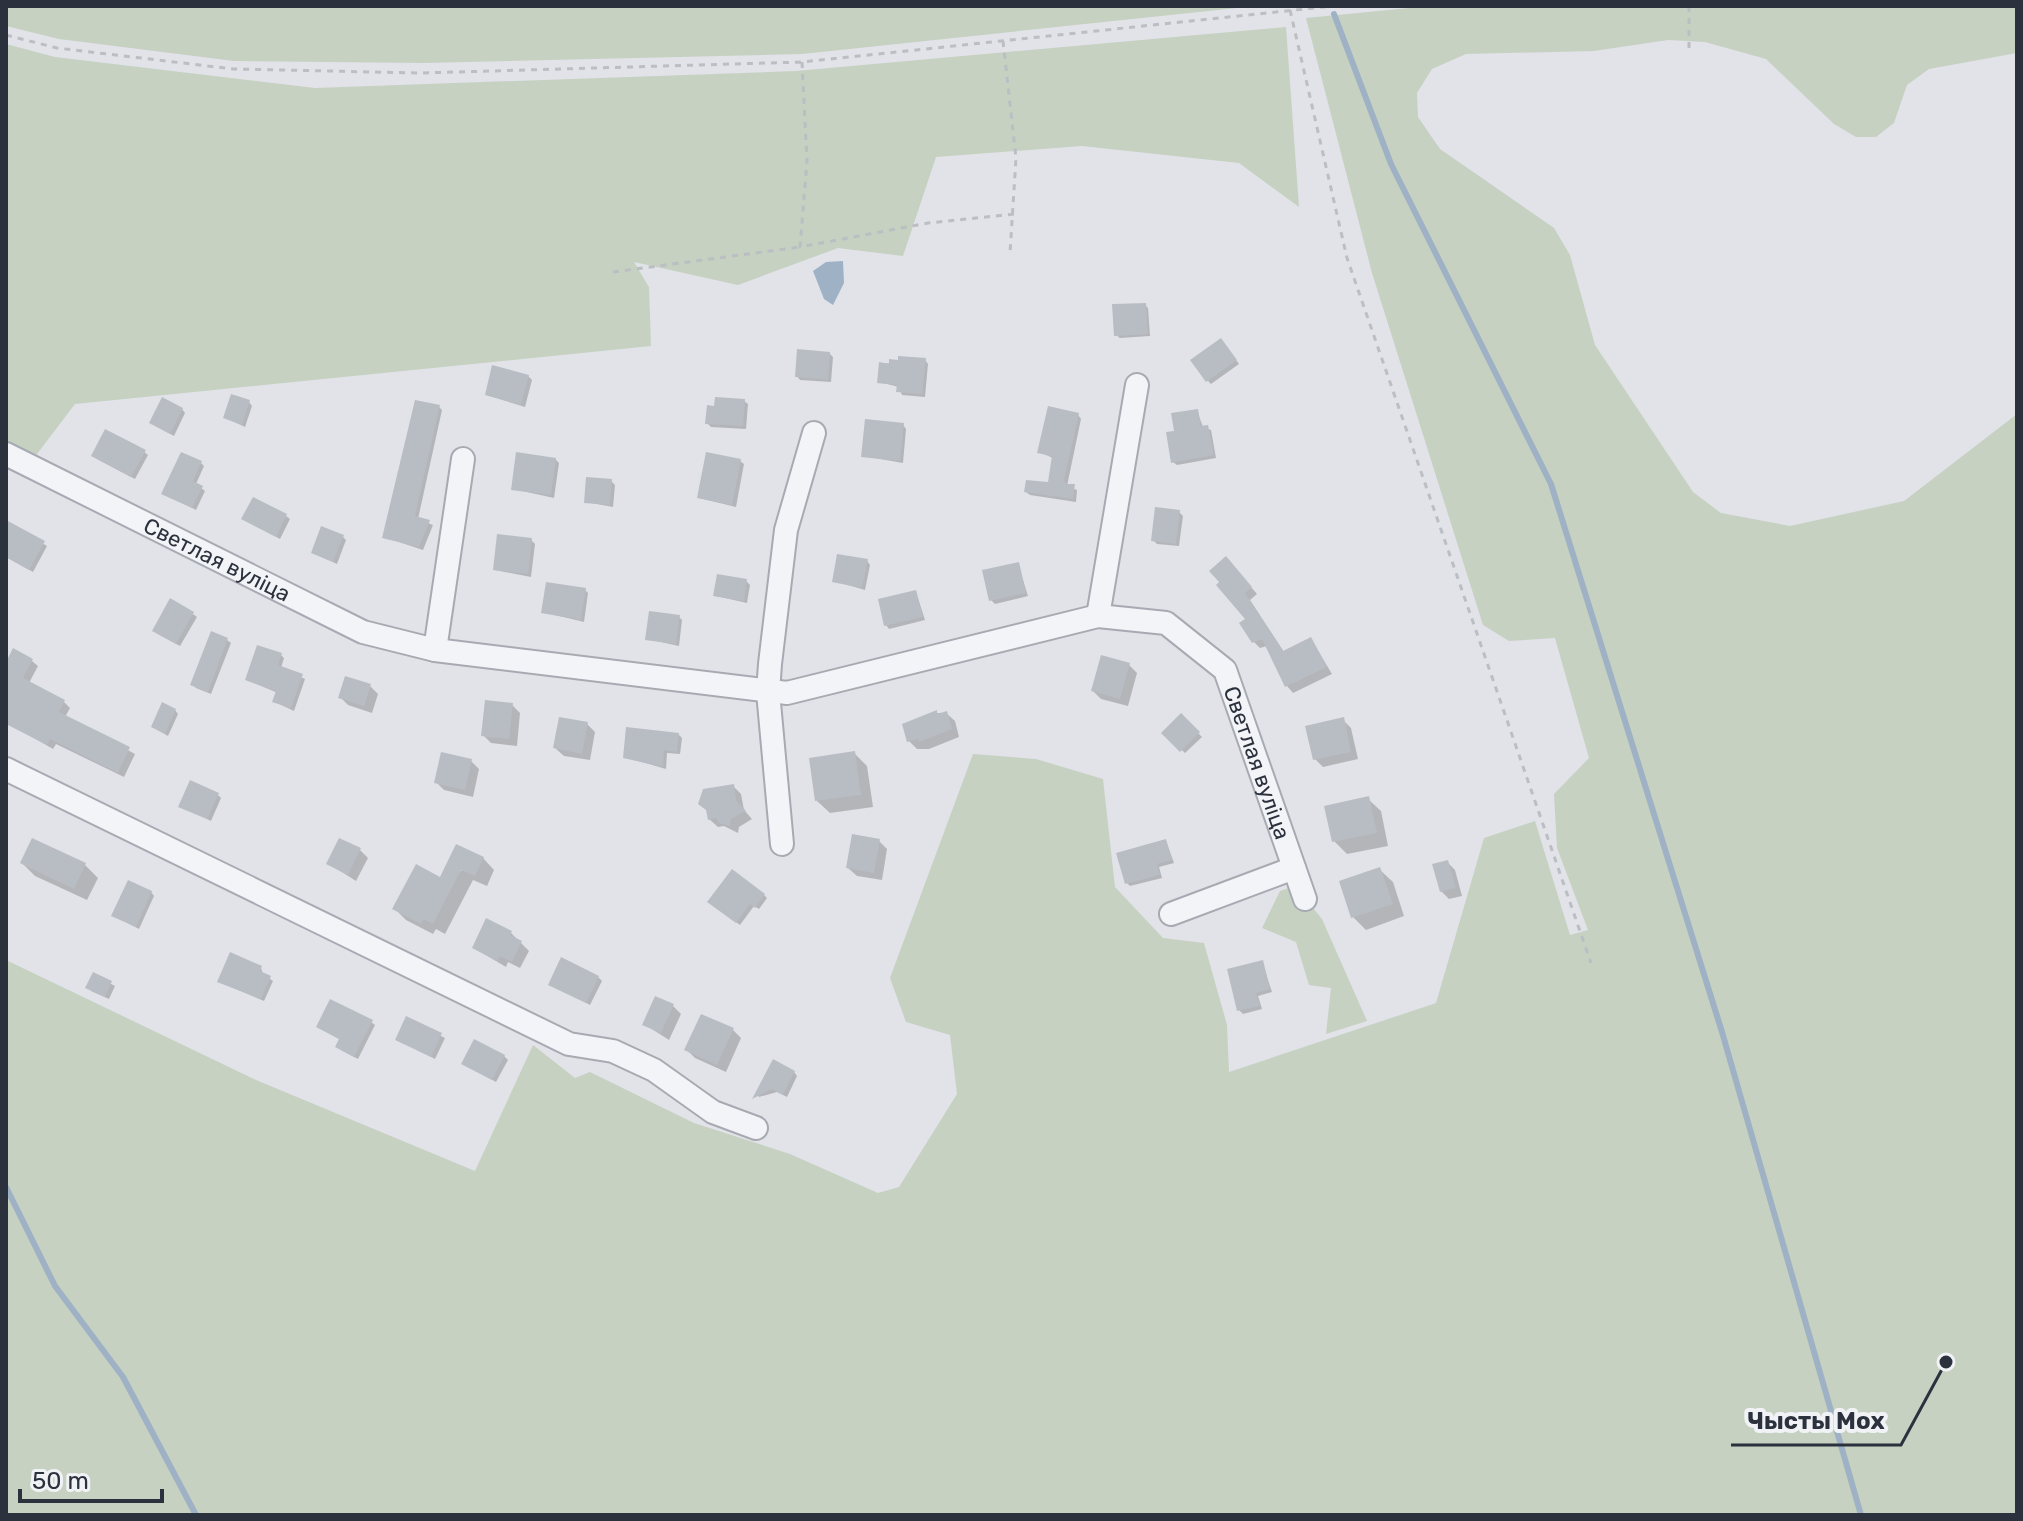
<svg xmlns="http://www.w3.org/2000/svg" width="2023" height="1521" font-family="Rubik,sans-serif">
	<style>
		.green { fill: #c6d1c2 }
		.water { fill: #9fb1c4 }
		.shadow { fill: #0003 }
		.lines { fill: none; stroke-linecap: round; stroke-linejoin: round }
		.stream { stroke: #9fb1c4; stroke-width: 6 }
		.building { fill: #b8bdc4 }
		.street-casing { stroke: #a7aab2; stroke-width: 26 }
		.path { stroke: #bbbec3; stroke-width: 3; stroke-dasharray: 6 6; stroke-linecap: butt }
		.street { stroke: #f3f4f7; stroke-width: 22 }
		.labels { text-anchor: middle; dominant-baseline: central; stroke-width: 8; stroke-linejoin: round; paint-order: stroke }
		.street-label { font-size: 22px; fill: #2b323e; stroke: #f0f2f6 }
		.leader { fill: none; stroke: #2b323e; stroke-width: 3 }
		.callout-dot { fill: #2b323e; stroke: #f0f2f6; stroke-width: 3 }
		.callout-label { font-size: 24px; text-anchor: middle; font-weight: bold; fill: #2b323e; stroke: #f0f2f6; stroke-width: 8; stroke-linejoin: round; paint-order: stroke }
	</style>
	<rect width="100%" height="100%" fill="#e1e3e8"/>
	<path class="green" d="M6,6H1256L802,54L424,63L234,61L59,39L6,26Z
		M1430,6H2017V53L1929,69L1907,85L1894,123L1876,137H1856L1834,124L1766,59L1705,42L1668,40L1594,51L1466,54L1432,69L1417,93L1418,117L1440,149L1554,228L1570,255L1595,345L1693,492L1721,513L1790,526L1904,501L2017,414V1515H6V960L256,1080L475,1171L533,1045L575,1078L590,1072L694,1123L790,1154L878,1193L899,1187L957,1094L950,1035L906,1022L890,978L973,754L1036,759L1103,779L1115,887L1163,938L1204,943L1227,1025L1229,1072L1436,1003L1484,838L1535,821L1570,935L1588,930L1557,848L1554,794L1589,758L1555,638L1509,641L1483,625L1372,273L1306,18Z
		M1286,27L1299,207L1239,163L1082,146L936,157L903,256L838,248L738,285L634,262L649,287L651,346L75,404L34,458L6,444V44L55,57L315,88L796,71Z
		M1295,886L1322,919L1367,1021L1326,1034L1331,988L1309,985L1296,942L1262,928L1280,891Z"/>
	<path class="water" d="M843,261L844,283L833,305L824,299L813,271L826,262Z"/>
	<path class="shadow" d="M1145,305L1148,308L1150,336L1120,338L1116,335Z
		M1224,344L1239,364L1211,384L1208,381Z
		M830,354L833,357L831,382L800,380L797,376Z
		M925,360L928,364L925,397L902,395L899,387L879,382L880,364Z
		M528,376L532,380L525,407L487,395Z
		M744,401L748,404L746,429L711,427L707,423Z
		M249,402L252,406L245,427L226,418Z
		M439,407L442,410L418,519L433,525L423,550L384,537Z
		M182,409L185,413L174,436L151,423Z
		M1197,411L1203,427L1211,430L1216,458L1177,465L1173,462L1177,432Z
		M1078,415L1081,419L1067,486L1077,490L1076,502L1030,495L1026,492L1050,484L1053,458L1039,452Z
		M903,425L906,429L903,463L863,456Z
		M144,452L148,455L135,479L97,459Z
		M555,459L559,463L554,498L513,489Z
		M740,461L744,464L736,507L699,498Z
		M201,463L204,466L196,484L205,491L196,510L163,493Z
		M611,481L615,485L613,507L586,502Z
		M1179,512L1183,516L1179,546L1157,544L1153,540Z
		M286,516L290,519L280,539L244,519Z
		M6,522L47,546L33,572L6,557Z
		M343,537L346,540L337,564L313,553Z
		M531,540L535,544L531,577L495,570Z
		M867,561L870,565L865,590L834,581Z
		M1018,564L1028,596L995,604L991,600Z
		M1232,565L1257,594L1250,600L1284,652L1311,639L1332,674L1293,693L1287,686L1267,646L1260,648L1253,641Z
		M746,581L750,585L747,603L716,596Z
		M585,590L588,593L584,622L543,612Z
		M916,592L925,620L889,629L886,625Z
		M193,614L197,617L180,646L158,634Z
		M679,617L682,620L679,646L647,639Z
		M227,640L231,643L211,694L196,688L193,684Z
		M281,655L284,658L281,668L305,679L294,711L275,702L278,693L247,680Z
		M32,661L38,666L29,683L64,702L70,708L65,717L135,754L124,777L56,744L53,749L6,722V666Z
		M1129,665L1137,673L1128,706L1101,699L1093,691Z
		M370,686L378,694L372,713L348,705L340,697Z
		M512,705L520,713L517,746L491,743L483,735Z
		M175,710L178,714L168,736L153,727Z
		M936,713H946L955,721L959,737L929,749H917L909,741Z
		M1181,716L1202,737L1185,753L1164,733Z
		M1343,720L1351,728L1358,759L1323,767L1315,759Z
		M587,724L595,732L590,760L564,756L555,748Z
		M678,734L682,738L680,754L667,753L666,769L625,757Z
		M854,753L867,766L873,807L830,813L817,801Z
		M471,761L479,769L473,797L444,790L436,782Z
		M733,786L741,794L744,810L752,819L739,827L738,833L724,826L718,827L709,819Z
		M217,794L221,798L211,821L181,806Z
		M1368,799L1381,811L1388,846L1347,854L1334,841Z
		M879,841L887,849L882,880L857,876L848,868Z
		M1166,841L1174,863L1159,867L1162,878L1130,886L1127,883Z
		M360,850L368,858L356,881L329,864Z
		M483,858L494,870L487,886L473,880L445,934L436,929L433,934L406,920L395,909Z
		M1447,862L1455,870L1462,896L1449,899L1441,891Z
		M22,863L85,865L98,878L87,900L35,876Z
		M1380,870L1393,882L1404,916L1366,930L1353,917Z
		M151,892L154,896L139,929L114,916Z
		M764,895L767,898L759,909L754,906L740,925L713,905Z
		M511,933L529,951L520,968L508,962L506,967L474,948Z
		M1262,962L1272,992L1258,996L1262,1009L1243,1014L1239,1010Z
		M261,968L263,974L273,981L264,1001L219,982Z
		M94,975L115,986L109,999L91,991Z
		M598,977L602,981L590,1005L550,984Z
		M673,1006L681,1014L669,1040L644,1024Z
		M407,1019L445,1038L435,1059L398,1040Z
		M371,1022L375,1025L358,1059L341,1050V1040L318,1027Z
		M733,1030L741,1038L726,1072L695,1058L687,1050Z
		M504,1056L508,1060L496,1082L464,1064Z
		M794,1072L797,1076L787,1097L777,1092L759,1097L757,1094Z"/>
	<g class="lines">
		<path class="stream" d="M1334,14L1391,164L1551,484L1722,1032L1861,1515
			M6,1187L55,1286L123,1377L196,1515"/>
	</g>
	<path class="building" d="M1146,303L1148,334L1114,336L1112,304Z
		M1221,338L1237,360L1206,382L1190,360Z
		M797,349L830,352L828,380L795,377Z
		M898,356L926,358L922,394L896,392L897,385L877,383L879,362L889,364V359L898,360Z
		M492,365L529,375L521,405L485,395Z
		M231,394L250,400L242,425L223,418Z
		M162,397L183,408L170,434L149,423Z
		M715,397L745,399L743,426L705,424L707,405L714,406Z
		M415,400L440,405L415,516L430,520L419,547L382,538Z
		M1048,406L1079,413L1064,480L1066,484H1075L1073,499L1024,492L1026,480L1048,482L1052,456L1037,453Z
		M1198,409L1201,426L1208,425L1214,455L1171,463L1166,432L1174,431L1171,413Z
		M865,419L904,423L900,461L861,457Z
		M105,429L146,450L131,477L91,456Z
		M181,452L202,461L193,481L203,486L192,508L161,494Z
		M516,452L556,458L551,495L511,490Z
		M706,452L741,459L732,505L697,498Z
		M586,477L612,479L610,505L584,503Z
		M253,497L287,514L276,537L241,519Z
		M1155,507L1180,510L1176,544L1151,541Z
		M6,520L45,541L29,570L6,557Z
		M321,526L344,535L333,562L311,553Z
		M497,534L532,538L528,574L493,570Z
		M837,554L868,559L862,588L832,582Z
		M1226,556L1252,587L1245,593L1283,651L1311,637L1327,667L1285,687L1262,639L1252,643L1239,623L1245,619L1216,585L1219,582L1209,571Z
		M1019,562L1026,593L989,601L982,570Z
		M717,574L747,579L744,601L713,596Z
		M546,582L586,588L581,620L541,613Z
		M916,590L923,617L884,626L878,599Z
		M170,598L194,612L176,644L152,631Z
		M649,611L680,615L676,644L645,640Z
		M211,631L228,638L208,692L190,685Z
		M257,645L282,653L278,665L303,674L291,708L272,702L276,691L245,680Z
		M13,648L33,659L23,678L65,700L59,712L130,747L118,773L50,739L47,745L6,724V662Z
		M1101,655L1130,663L1120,699L1091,691Z
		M345,676L371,684L364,706L338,698Z
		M485,700L513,703L509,739L481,736Z
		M162,702L176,709L165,734L151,727Z
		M937,710V714L947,711L952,729L919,742V739L907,742L902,724Z
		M1181,713L1200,732L1180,752L1161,733Z
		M559,717L588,722L582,754L553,748Z
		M1344,717L1351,752L1313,760L1305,726Z
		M626,727L679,733L677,752L664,750L663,767L623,758Z
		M855,751L861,795L815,801L809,758Z
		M441,752L472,759L465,790L434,783Z
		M190,780L219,793L207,819L178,807Z
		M734,784L736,800L746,811L731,819L730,826L719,823L716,818L708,820L706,810L698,804L703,789Z
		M1369,796L1377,833L1332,842L1324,806Z
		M852,834L880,839L874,873L846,868Z
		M32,838L86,863L74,889L20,863Z
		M339,838L361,848L348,875L326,864Z
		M1166,839L1172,860L1157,864L1160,875L1125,884L1116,853Z
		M456,844L484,857L475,876L461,870L433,924L424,919L421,924L392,909L416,864L440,877Z
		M1448,860L1456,888L1440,892L1432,864Z
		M1380,867L1393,904L1351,918L1339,881Z
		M732,869L765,894L755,908L750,904L736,923L707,902Z
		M128,880L152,891L136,927L111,916Z
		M486,918L512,931L510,935L522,941L512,962L500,956L497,961L472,948Z
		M230,952L262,966L260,971L271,976L261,999L217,982Z
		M561,957L599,976L586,1003L548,985Z
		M1263,960L1270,989L1256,993L1260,1006L1237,1011L1227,969Z
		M93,972L112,981L105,997L85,988Z
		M655,996L674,1004L661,1033L642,1025Z
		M330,999L373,1020L354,1057L335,1047L339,1039L316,1027Z
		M701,1014L734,1028L717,1065L684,1050Z
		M406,1016L442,1033L431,1057L395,1040Z
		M474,1039L505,1055L492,1080L461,1064Z
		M773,1059L795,1071L783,1095L772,1089L752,1099Z"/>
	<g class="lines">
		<defs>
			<g id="street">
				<path id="s1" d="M6,454L363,632L435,650L787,693L1098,616L1166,623L1225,670L1305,899"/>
				<path d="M1098,616L1137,385"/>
				<path d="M435,650L463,459"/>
				<path d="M6,769L569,1044L613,1051L654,1070L713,1112L756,1128"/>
				<path d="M782,844L768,692L770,664L786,530L814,433"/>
				<path d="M1171,914L1294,868"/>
			</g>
		</defs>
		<use href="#street" class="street-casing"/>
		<path class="path" d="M1689,6V52
			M1290,10L1347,258L1591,963
			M6,35L57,48L233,69L422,73L802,62L1333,6
			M1003,41L1016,158L1010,253
			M802,62L807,161L800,247L928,223L1015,214
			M613,272L800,247"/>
		<use href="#street" class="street"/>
	</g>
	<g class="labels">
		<g class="street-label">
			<text stroke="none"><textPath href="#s1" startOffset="236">Светлая вуліца</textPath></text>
			<text stroke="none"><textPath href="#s1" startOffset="1390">Светлая вуліца</textPath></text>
		</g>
	</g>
	<path class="leader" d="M1946 1362L1901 1445H1731"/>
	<circle class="callout-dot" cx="1946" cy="1362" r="8"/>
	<g class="callout-label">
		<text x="1816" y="1429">Чысты Мох</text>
	</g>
	<rect width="2023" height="1521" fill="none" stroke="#2b323e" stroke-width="16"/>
	<path d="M20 1489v12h142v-12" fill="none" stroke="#2b323e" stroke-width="4"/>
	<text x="32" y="1489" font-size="24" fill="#2b323e" stroke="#f0f2f6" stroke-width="6" paint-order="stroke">50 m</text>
</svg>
